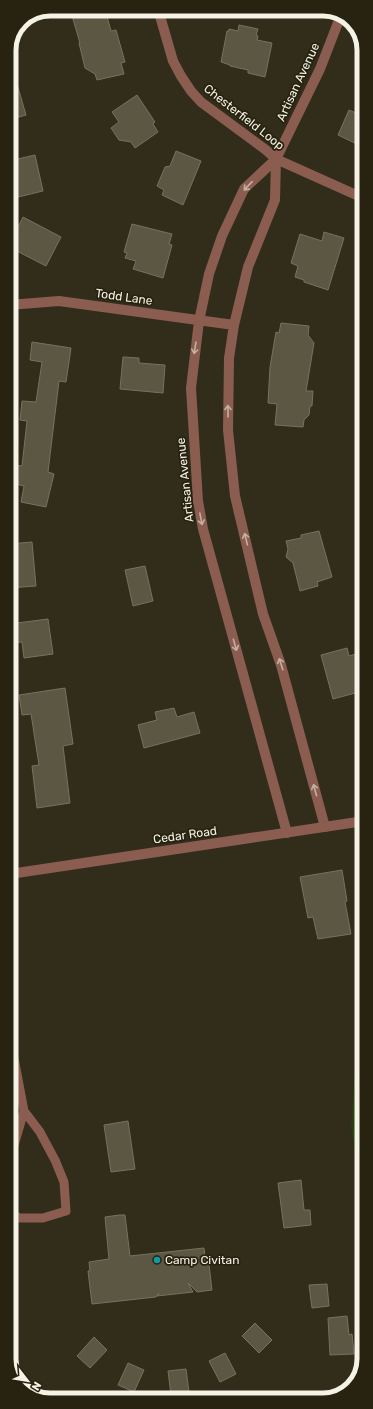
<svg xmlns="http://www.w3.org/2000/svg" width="373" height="1409" font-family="Rubik,sans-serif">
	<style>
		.green { fill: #274012 }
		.building { fill: #5c5743; stroke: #77725d }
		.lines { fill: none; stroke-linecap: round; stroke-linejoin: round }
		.service { stroke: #8b5d50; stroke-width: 9 }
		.minor { stroke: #8b5d50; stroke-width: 10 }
		.tertiary { stroke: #8b5d50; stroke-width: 10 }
		.oneway { stroke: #c5afa2 }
		.culture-dot { fill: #0f9aa8; stroke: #272310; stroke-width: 1.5 }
		.labels { text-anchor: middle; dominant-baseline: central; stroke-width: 3.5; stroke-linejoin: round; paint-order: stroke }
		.street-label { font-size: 12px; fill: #f5f2e6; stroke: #272310 }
		.poi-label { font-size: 12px; fill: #f5f2e6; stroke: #272310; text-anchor: start }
		.rim { fill: none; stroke: #f5f2e6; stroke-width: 5 }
	</style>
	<rect width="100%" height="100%" fill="#312d1a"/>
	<path class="green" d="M364,1041V1180L357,1160L351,1127L356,1056Z"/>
	<path class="building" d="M70,9H105L111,31L116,30L125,62L121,63L124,74L97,80L95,74L85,68L79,43H80Z
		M239,25L258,29L256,35L258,36L257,40L272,43L265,77L248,73V70L230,66V65L221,62L227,31H229V29L238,31Z
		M13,70L26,115L9,120V71Z
		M137,95L155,122L153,124L158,132L135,148L131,142L119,140L111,128L119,122L112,112Z
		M349,110L363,116V147L338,135Z
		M176,151L201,161L183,205L162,195L164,190L157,186L165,167L170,166Z
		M35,155L43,191L14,198L9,176V161Z
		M23,217L61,237L46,266L9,247V245Z
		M132,224L172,234L169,244L172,245L163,278L133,269L136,261L125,258L127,253L124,252Z
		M324,232L344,238L328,290L304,282V280L295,277L298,266L291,263L300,234L322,241Z
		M281,323L309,326L308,335L314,343L306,391H313L312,406H310L309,415L304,420L303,427L275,425L277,404L268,403L270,367L276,332L279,333Z
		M32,342L71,348L66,382L59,381L48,472L54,474L46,507L21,502L24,486L11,483L15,465L22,466L27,421L20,420L22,401L36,402L42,362L30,360Z
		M123,357L139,358V363L165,365L163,393L120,389Z
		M319,531L332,577L317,582L318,586L300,591L293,563L286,557L288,549L286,541L301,538V535Z
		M32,542L36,586L9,588V544Z
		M145,566L153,601L133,606L125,570Z
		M48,619L53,654L24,658L22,642L11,643L9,624Z
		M347,648L349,656L356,654L362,672L357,681L359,692L333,699L321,655Z
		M65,688L73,744L63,746L70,803L37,808L32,766L39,765L31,714L22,715L19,695Z
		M174,708L177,717L194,712L200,733L144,748L138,725L157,720L155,712Z
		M342,870L347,901L345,902L351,934L318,939L313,917L308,918L300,877Z
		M128,1121L135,1169L111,1172L104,1125Z
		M301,1180L304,1210H310L311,1225L284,1228L278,1183Z
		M119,1215H125L130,1256L204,1248L205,1257L208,1256L212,1290L197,1292L188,1283L193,1292L157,1296L159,1293L156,1297L92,1304L88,1271H90L89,1262L109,1259L105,1217Z
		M327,1284L329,1306L312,1308L309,1285Z
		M347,1316L349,1335L352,1334L354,1354L330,1355L328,1318Z
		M255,1323L272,1340L259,1353L242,1336Z
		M94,1337L107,1350L90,1368L77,1356Z
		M225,1353L236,1374L220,1382L209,1361Z
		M128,1363L144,1370L134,1392L118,1385Z
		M186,1369L189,1392L171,1395L168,1371Z"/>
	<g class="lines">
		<path class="service" d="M10,1037L24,1111L40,1132L55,1160L64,1182L66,1211L43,1218H19L10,1212
			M10,1159L24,1111"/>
		<path class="minor" d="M158,9L173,61L181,76L191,91L201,102L266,150L276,159L363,198
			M276,159L275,200L248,267L234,325L229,358L228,430L235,496L263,614L281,665L325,827
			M9,305L59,301L234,325
			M287,833L203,529L198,501L191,388L199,321L209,274L222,236L244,189L276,159L320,69L341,15"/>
		<path class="tertiary" d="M10,874L364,821"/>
	</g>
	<defs><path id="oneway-shaft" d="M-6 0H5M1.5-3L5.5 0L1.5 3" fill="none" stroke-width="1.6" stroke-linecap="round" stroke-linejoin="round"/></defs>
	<g class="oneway">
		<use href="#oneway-shaft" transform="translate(248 186) rotate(133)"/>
		<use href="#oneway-shaft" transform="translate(195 348) rotate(99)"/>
		<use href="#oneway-shaft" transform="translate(228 411) rotate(-91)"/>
		<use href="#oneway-shaft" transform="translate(201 519) rotate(79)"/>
		<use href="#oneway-shaft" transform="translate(246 539) rotate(-104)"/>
		<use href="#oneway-shaft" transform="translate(235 645) rotate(74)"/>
		<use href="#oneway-shaft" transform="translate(281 664) rotate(-108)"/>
		<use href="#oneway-shaft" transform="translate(315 790) rotate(-105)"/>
	</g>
	<circle class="culture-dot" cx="157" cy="1260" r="4"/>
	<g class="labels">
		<g class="street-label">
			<text transform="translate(298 82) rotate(-65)">Artisan Avenue</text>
			<text transform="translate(244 117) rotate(38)">Chesterfield Loop</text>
			<text transform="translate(124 297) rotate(8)">Todd Lane</text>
			<text transform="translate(185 480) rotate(-96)">Artisan Avenue</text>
			<text transform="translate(185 835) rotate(-8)">Cedar Road</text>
		</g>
		<g class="poi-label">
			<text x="165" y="1260">Camp Civitan</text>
		</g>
	</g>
	<path d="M0 0H373V1409H0ZM50 16H323A34 34 0 0 1 357 50V1359A34 34 0 0 1 323 1393H50A34 34 0 0 1 16 1359V50A34 34 0 0 1 50 16Z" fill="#272310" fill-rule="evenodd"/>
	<path class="rim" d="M50 16H323A34 34 0 0 1 357 50V1359A34 34 0 0 1 323 1393H50A34 34 0 0 1 16 1359V50A34 34 0 0 1 50 16Z"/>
	<g transform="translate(28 1381) rotate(121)" stroke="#272310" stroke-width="3" paint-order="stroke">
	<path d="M0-3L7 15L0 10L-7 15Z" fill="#f5f2e6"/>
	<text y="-6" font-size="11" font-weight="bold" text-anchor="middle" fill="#f5f2e6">N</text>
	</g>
</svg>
